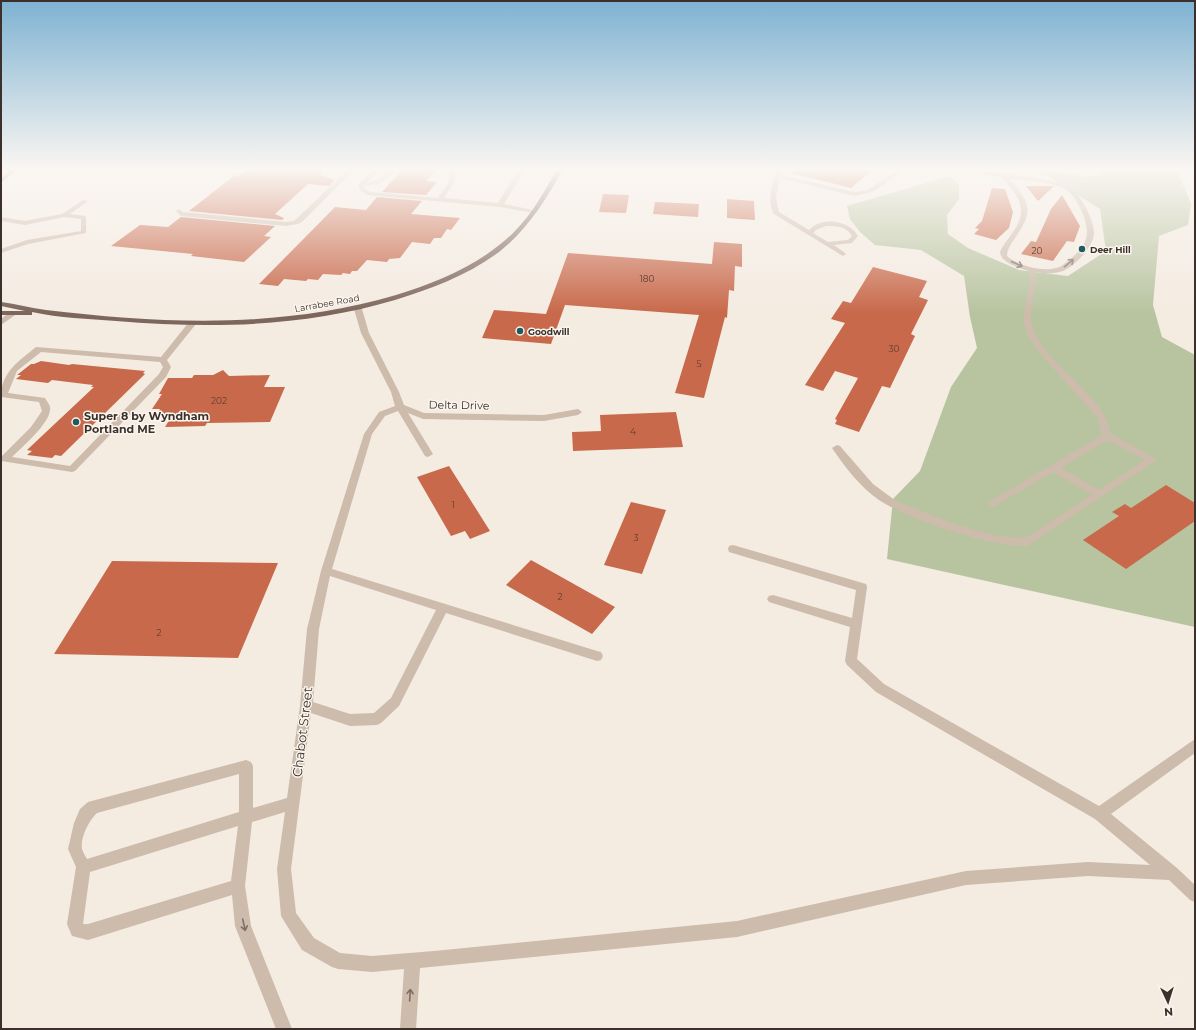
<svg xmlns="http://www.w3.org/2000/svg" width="1196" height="1030" font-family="Montserrat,sans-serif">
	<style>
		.green { fill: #b8c4a0 }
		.building { fill: #c8694b }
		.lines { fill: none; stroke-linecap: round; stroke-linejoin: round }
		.minor { fill: #cdbbac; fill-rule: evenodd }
		.major { fill: #7d675c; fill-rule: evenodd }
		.oneway { stroke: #7d6f65 }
		.poi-dot { fill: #1f5a5e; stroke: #fbf5ee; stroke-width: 1.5 }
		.labels { text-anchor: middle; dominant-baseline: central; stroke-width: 3; stroke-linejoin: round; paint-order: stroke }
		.far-poi-label { font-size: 9px; font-weight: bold; fill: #3b302b; stroke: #fbf5ee; text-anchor: start }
		.number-label { font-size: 9px; fill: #5e3e33 }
		.far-street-label { font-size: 9px; fill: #3b302b; stroke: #fbf5ee }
		.street-label { font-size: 11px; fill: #3b302b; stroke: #fbf5ee }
		.poi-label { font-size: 11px; font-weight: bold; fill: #3b302b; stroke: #fbf5ee; text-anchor: start }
		.near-street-label { font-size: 13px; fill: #3b302b; stroke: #fbf5ee }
	</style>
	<rect width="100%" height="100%" fill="#f4ebe1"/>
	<path class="green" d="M1001,169H1039L1088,177L1101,175V169H1180L1177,170L1191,204L1188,225L1159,236L1153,305L1162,337L1195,355V627L887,559L893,499L920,471L951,387L977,348L970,317L964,276L921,250L875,245L860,232L850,219L847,206L950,176L959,184V199L947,215L948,234L968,248L1019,270L1068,276L1106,251L1100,209L1048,176Z"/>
	<path class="building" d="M248,169H324L319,174L335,180L329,186L308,184L275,214L284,218L282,220L189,211L235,175L239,176Z
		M403,169H437L426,181L437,182L426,195L382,192Z
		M792,169H874L851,188L791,173Z
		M1026,186H1054L1038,201Z
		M992,188L1005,189L1013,212L1009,228L996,240L974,234L979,229L975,228L982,221Z
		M603,194L629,195L626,213L599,212Z
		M1062,195L1080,226L1074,242L1067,241L1053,261L1021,254L1031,241L1036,242L1051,209Z
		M377,197L422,201L411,214L460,218L451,230L447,229L441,238H434L430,244L412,242L400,258L389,259L387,262L367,260L357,271H352L350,274L343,273L341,275L323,274L318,280L308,279L306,281L284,279L278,286L259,284L335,207L366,210Z
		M727,199L754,201L755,220L727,218Z
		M655,202L699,204L698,217L653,214Z
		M181,217L275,226L264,236L271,237L244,262L191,256L193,254L111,246L140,225L168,227Z
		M714,242L742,244V267L735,266L734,291L729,290L727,318L725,317L704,398L675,393L699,315L565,305L551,344L482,338L494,310L546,314L568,253L712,264Z
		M873,267L927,281L919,297L928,300L911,334L915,336L890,388L882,386L859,432L835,424L837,420L835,419L858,378L835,371L823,391L805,385L845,323L831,319L843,301L851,303Z
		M41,361L69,365L72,364L145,371L143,373L145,374L61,456L55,455L52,458L27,455L32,451L27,450L94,387H91L93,385L52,380L48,383L16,379L21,375H17L31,364H34Z
		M223,370L229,376L270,375L264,387H285L270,422L207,423L205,426L165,427L173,414H157L160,409H152L162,394H159L168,378H192L194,375H213Z
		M676,412L683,447L573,451L572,432L601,431L600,415Z
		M449,466L490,531L470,539L465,531L451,536L417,477Z
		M1166,485L1195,503V521L1126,569L1083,540L1119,516L1112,512L1125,504L1131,508Z
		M631,502L666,510L642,574L604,565Z
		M531,560L615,607L592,634L506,585Z
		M112,561L278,563L238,658L54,654Z"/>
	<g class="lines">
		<path class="minor" d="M1,169H15L16,170L13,172H1Z
			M349,169H355L303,221L298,224L286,226L181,216L176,211L179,209L183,212L286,222L294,221Z
			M374,169H380L367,183C381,181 387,169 400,169L379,184L364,186L365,189L371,192L438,198L449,182L450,169H456L454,182L444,198L498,203L519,169H525L504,204L537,211L534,213L500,207L368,195L361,191L358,185Z
			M777,169H783L781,175L854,192L868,190L899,169H906L872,192L854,196L780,178L776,197L779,212L809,230C822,216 849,220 858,236L852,243L834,245L845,253L846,254L843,256L774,214C766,199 773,184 777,169ZM826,226C836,226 846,226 852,236L848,240L828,242L813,233L816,230Z
			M951,169H963C988,173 1053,176 1071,188C1078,193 1082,201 1086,208C1090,216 1094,225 1094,234C1093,247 1075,266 1063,271C1054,274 1045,274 1036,272C1037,288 1029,308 1031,321C1036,355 1090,386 1105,417C1108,422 1109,429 1111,434L1155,458L1157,460L1027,546C990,547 910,520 879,500C861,488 845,467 832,448L837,445L840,446L873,484L896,501L957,525L998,536L1025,538L1092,495L1053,472L995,506L992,507L987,504L989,502L1102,435L1097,417L1044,358L1028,336L1023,320L1030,282L1029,271C1019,268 1001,263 1000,252C1004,243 1010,237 1015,229C1029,208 1016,193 1002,178ZM1009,179C1027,181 1050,180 1066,190C1074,195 1078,204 1082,212C1091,234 1088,245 1069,260C1065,263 1062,267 1056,268C1041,272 1019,266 1007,256C1007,250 1010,246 1013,241C1033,213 1033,204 1009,179ZM1107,440L1145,460L1099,490L1061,468Z
			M83,200L88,201L70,214L86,216V233L28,244L1,253V249L27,240L81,231V219L64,217L25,225L1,221V217L25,221L62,214Z
			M355,307H358L362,309L369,333L399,392L404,405L424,413L544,415L578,409L582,412L578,415L544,421L423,419L408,413L433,454L428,457L425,456L398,411L385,416L372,434L332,569L597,651L601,652L603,656L601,660L597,661L446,613L399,706L381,723L377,725L350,726L311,713L291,869L296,913L314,938L340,953L372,956L434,951L737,921L966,871L1088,862L1150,865L1095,819L876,692L847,665L845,661L850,627L769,602L767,599L769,596L773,595L852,618L856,590L729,552L728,549L729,546L733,545L866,584L867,587L857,659L884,684L1099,806L1195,739V753L1111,814L1177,868L1195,885V902L1190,900L1169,880L1088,876L966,885L737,937L420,968L416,1029H400L404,969L372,972L338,969L332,967L302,950L281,916L277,869L285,812L252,822L245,886L251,926L292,1029H276L235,926L232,895L88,940L72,936L67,924L76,867L68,849L74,823L80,809L88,802L246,760L251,762L253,766V808L287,798L300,706L307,629L321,571L364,434L379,412L395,406L391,392L361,333L354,309ZM330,576L436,610L391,698L374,713L350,714L313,702L319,629ZM239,774V812L87,859C85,856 83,852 82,849C80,838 89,820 97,813ZM238,826L231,881L88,924H83L90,872Z
			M11,311H17L18,313L1,325V319Z
			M189,322H195L196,324L167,360L171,367L166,377L75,471L72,472L1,461V457L31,427L42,411L39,402L1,397C1,372 19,361 36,347L161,357ZM41,352L160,362L163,367L159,374L70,466L12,457C22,447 49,424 50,410C51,405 47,402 45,398L8,393L17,371Z"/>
		<path class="major" d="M12,169H18L1,183V178Z
			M557,169H563C546,200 527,230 499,252C468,275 431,289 395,300C304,327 211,329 116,321C88,319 60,318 32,312V315H1V311H25L1,306V302C16,304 31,308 46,310C166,324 279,329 396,295C438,282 482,264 514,232C532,214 545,191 557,169Z"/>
	</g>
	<defs><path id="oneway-shaft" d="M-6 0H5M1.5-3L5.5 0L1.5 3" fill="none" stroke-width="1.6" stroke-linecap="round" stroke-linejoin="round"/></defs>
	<g class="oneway">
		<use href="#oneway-shaft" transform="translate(1069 263) rotate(-39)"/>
		<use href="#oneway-shaft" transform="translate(1017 264) rotate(24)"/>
		<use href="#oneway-shaft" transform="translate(244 925) rotate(77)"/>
		<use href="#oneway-shaft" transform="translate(410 995) rotate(-86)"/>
	</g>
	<linearGradient id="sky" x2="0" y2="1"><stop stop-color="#7eb2d2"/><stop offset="0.54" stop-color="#faf6f2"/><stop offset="1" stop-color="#faf6f2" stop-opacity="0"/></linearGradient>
	<rect width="1196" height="313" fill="url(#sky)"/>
	<g class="poi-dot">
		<circle cx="1082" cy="249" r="4"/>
		<circle cx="520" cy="331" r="4"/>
		<circle cx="76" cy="422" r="4"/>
	</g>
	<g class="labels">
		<g class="far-poi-label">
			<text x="1090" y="249">Deer Hill</text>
			<text x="528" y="331">Goodwill</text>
		</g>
		<g class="number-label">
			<text x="1037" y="250">20</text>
			<text x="647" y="278">180</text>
			<text x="894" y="348">30</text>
			<text x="699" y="363">5</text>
			<text x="219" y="400">202</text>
			<text x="633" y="431">4</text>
			<text x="453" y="504">1</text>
			<text x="636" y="537">3</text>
			<text x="560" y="596">2</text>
			<text x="159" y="632">2</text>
		</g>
		<g class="far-street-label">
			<text transform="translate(327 303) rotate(-10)">Larrabee Road</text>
		</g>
		<g class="street-label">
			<text transform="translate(459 405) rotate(1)">Delta Drive</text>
		</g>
		<g class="poi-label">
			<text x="84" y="416">Super 8 by Wyndham<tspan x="84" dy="13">Portland ME</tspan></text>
		</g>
		<g class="near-street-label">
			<text transform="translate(302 732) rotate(-83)">Chabot Street</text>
		</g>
	</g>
	<rect width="1196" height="1030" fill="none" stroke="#3b302b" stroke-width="4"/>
	<g transform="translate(1168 1002) rotate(176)" stroke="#fbf5ee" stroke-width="3" paint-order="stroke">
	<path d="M0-3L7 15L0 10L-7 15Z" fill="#3b302b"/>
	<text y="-6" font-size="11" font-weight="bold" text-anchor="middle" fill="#3b302b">N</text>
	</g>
</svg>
